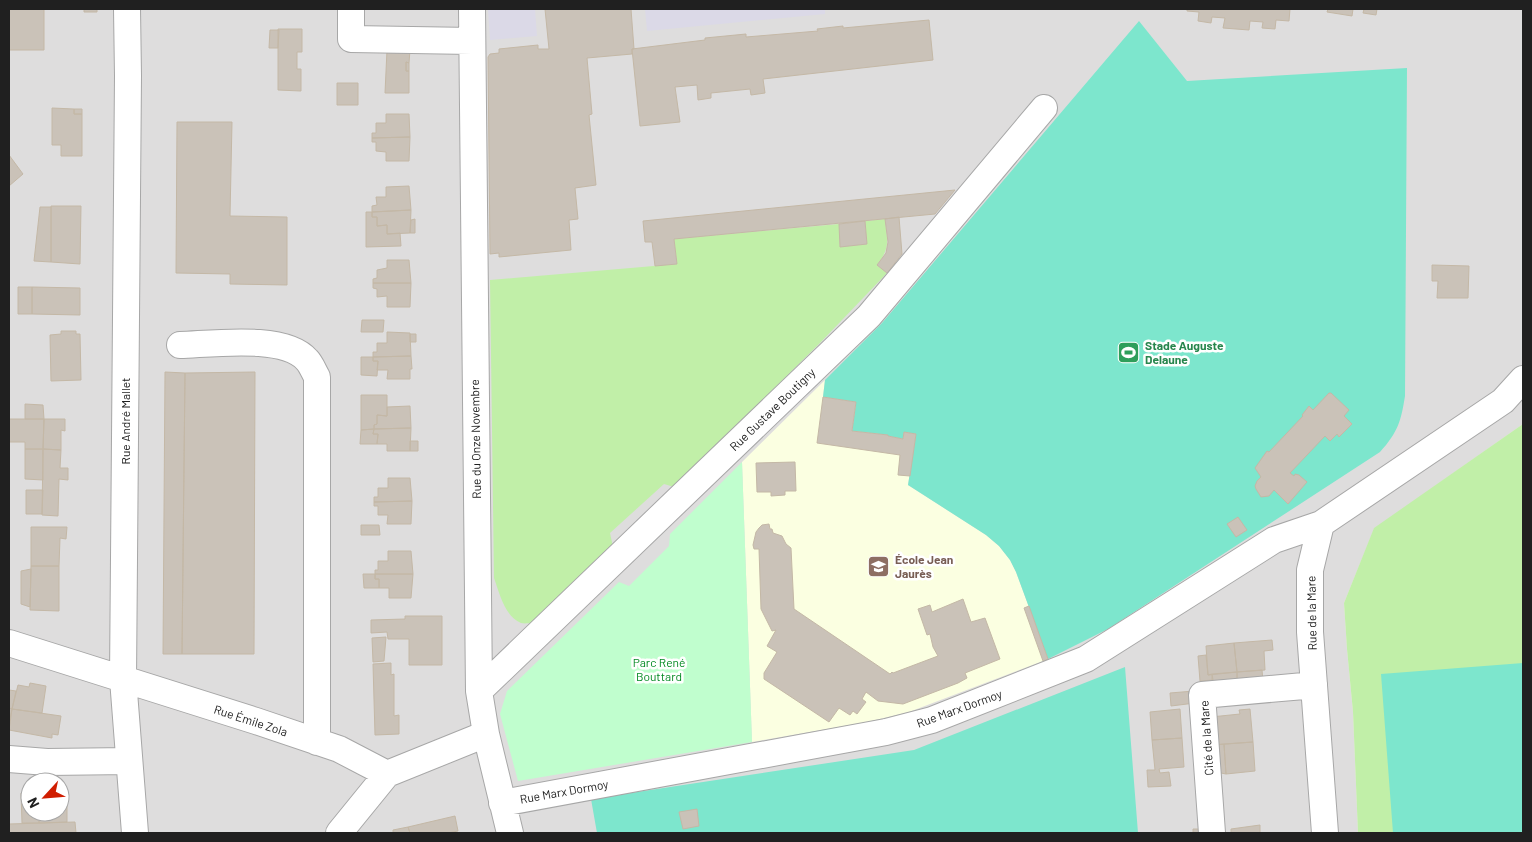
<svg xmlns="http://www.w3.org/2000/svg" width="1532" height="842" font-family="Barlow,sans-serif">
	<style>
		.residential { fill: #dedddd; fill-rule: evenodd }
		.education { fill: #fbffe1 }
		.grass { fill: #c1efa8 }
		.park { fill: #c0fece }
		.pitch { fill: #7de6cd }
		.plaza { fill: #dbd9e7 }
		.building { fill: #cac2b8; stroke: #c4b8a6 }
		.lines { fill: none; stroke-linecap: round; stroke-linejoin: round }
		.minor-casing { stroke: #a7a7a7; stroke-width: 28 }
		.minor { stroke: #fff; stroke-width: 26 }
		.labels { text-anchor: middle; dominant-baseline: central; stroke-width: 5; stroke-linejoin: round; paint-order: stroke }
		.leisure-label { font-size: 12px; font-weight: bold; fill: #27864d; stroke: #fff; text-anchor: start }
		.street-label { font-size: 12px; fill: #202020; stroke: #fff }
		.education-label { font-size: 12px; font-weight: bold; fill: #785e54; stroke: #fff; text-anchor: start }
		.park-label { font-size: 12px; fill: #028921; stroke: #fff }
	</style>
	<rect width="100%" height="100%" fill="#f1efe5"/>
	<path class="residential" d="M9,9H1523V424L1374,529L1344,603L1347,649L1353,712L1358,833H9ZM30,782H60V812H30Z"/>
	<path class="education" d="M825,380L823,397L856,402L864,431L903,438L904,432L916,434L908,485L986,535L999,546L1010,560L1016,572L1048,659L909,712L867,722L752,742L742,462Z"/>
	<path class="grass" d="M885,219C887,241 891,247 877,265L887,273L819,344L674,487L664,484L610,533L613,547L533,623C530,623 524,624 521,623C505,617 499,592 494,578L490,280L677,264L674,239L839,224L840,247L867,244L865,221Z
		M1523,424V833H1358L1353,712L1347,649L1344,603L1374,528Z"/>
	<path class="park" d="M742,462L752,742L518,781L500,714L507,691L619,582L629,586L669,546L670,534Z"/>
	<path class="pitch" d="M1139,21L1187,81L1407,68L1405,396C1401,421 1398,432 1380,452L1108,629L1048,659L1016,572L1010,560L999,546L986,535L908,485L916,434L904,432L903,439L888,436V435L852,431L856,402L823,397L825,380L882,323Z
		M1523,663V833H1393L1381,674Z
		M1125,667L1138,833H597L591,799L914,750Z"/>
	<path class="plaza" d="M488,9H535L537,36L490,40Z
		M645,9H825V14L647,31Z"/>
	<path class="building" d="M9,9H44V50H9Z
		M84,9H97V12H84Z
		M545,9H631L634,49H632V54L587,58L592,114L589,115L596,185L575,188L578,219L569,220L571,250L499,257V253L490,254L488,57L490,54L499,53V49L538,45V49H549Z
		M1187,9H1290L1289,21L1276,20L1275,29L1262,28L1263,22L1250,21L1249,30L1223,28L1225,18L1212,17L1211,23L1198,21L1199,12L1187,11Z
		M1328,9H1353L1352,16L1327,12Z
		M1364,9H1377L1376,15L1363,13Z
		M929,20L933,60L763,79L765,93L751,95L750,89L711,93V98L698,100L697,85L675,87L680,122L640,126L632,49L705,40V38L746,34V37L818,31L817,29L843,26V28Z
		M278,29H302V52H297V69H301V91L278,90Z
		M270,30H279L278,48H269Z
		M387,50H410L409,63L406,62V71H409V93H385Z
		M406,62L409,63V71H406Z
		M337,83H358V105H337Z
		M52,108L74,109V114H82V156H61V145H52Z
		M74,109H82V114H74Z
		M386,114H409L410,137L372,138V133H376V123H386Z
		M177,122H232L230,216L287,217V285L230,284V274L176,273Z
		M410,137L409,161H386V152L376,151V142H372V138Z
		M9,155L23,174L9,186Z
		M409,186L411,210L372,212V206L377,205L376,197H386V187Z
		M955,190L935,214L674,239L677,264L655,266L652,242H645L643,221Z
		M51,206H81L80,264L51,262Z
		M40,207H51V262L34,261Z
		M411,210L410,233L387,234V225L377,226V217H372V212Z
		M366,212H372V217H377V226L387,225V234L400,233L401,246L366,247Z
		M899,217L902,254L887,273L877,265L886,253L888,242L885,219Z
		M415,219V233H410L411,220Z
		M865,221L867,244L840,247L839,224Z
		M387,260H409L411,283H373V279L377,278V270L387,268Z
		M1432,265L1469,266L1468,298H1437L1438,281H1432Z
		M373,283H411L410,307H387V296L377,297V289L373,288Z
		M18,287H32V314H18Z
		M32,287L80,288V315L32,314Z
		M362,320H384L383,332H361Z
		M61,331H76V334H80L81,380L51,381L50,335L61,334Z
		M387,332L410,333L411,356L373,357V352H377V343H387Z
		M410,334H416V342H410Z
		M411,356L412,369H410V379H387L388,370H377L378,361H373V357Z
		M361,357H373V361H378L377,376L361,375Z
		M165,372L185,373L182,654H163Z
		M255,372L254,654H182L185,373Z
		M1329,393H1331L1349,410L1344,416L1352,424L1339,437L1337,434L1330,441L1325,436L1290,473L1294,476L1295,474L1299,475L1307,482L1288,504L1274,490L1269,496L1261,497L1256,489L1255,486L1257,481L1261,477L1255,468L1267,451L1269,452L1303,416L1302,415L1309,406L1313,410Z
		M361,395H387V416L377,415V424L374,425V429L361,430Z
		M823,397L856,402L852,431L888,435V436L903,439L904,432L916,434L910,476L898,475L900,455L817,443Z
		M25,404L43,405L44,419H25Z
		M410,406L411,428L374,429V425L377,424V415L387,416V407Z
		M9,419H44L43,449H25V442H9Z
		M44,419H65V431L61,430V450L43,449Z
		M411,428L410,451H387V444H377L378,434H373L374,429Z
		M374,429L373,434H378L377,444H360L361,430Z
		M410,441H418V451H410Z
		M25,449H43V480L25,479Z
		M43,449L61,450L60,468H68V480L59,479L58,516L42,515Z
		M795,462L796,491H785V495L771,496V492H757L756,463Z
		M388,478H410L412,501L374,502V497H378V488H388Z
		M26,490H43L42,514H26Z
		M412,501L411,524H387L388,515H378V506H374V502Z
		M1238,517L1247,530L1236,537L1227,524Z
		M769,524L770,529H772L773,533L782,536L786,544L791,548L794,609L890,674L892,672L893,673L938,656L933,647L930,634L927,635L918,609L930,605L932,612L963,599L971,622L985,618L1000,659L965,673L967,678L958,683L903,704L878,701L866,692L862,699L866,702L857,714L853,711L850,715L839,708L829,722L764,679V673L777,652L767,646L776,630L772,631L761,609L759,549H754L753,545L756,532L759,528L762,525Z
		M361,525H379L380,535H361Z
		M31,527H67L66,539L60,538L59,566H31Z
		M388,551H411L413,574H375V570H378V561H388Z
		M31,566H59V611L30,610Z
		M31,569L30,607L21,604V571Z
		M363,574H375V579H379V588H364Z
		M375,574H413L411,598H389V588H379V579H375Z
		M1029,606L1048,659L1043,661L1024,608Z
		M405,616H442V665H409V639H388L387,632L371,633V620L405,619Z
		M386,637L384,661L373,662L372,638Z
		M1272,640L1273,650L1264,651L1265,670L1237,672L1234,643Z
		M1234,643L1237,672L1208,675L1206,646Z
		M1206,655L1208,675L1212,674L1213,680L1200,681L1198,656Z
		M391,663V675L394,674V716L399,715V734L375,735L373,664Z
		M1262,670L1263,681L1237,684V672Z
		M1237,672V682L1212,684V674Z
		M30,683L46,686L42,713L12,709L18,685L29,687Z
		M9,690L16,691L12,709L9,708Z
		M1194,691L1195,703L1171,706L1170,693Z
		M9,708L12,709L9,724Z
		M12,709L61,716L58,735L52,734V738L9,730Z
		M1180,709L1182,738L1152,740L1150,712Z
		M1250,709L1253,742L1213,745L1211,717L1240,714L1239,710Z
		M1182,738L1184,767L1159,769L1160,773L1169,772L1171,786L1148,787L1147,770H1155L1152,740Z
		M1253,742L1255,771L1226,774L1224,744Z
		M1224,744L1226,774L1216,772L1213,745Z
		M39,767L55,768V782H39Z
		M21,793H30V812H39V823H22Z
		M60,797H67V822L39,823V812H60Z
		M697,809L699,826L683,829L679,812Z
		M455,816L458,831L448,833H410L408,827Z
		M75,822L76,833H9V824Z
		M1260,825V833H1231V829Z
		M408,827L410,833H393V830Z
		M1193,829H1203V833H1193Z"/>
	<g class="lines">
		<defs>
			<path id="minor" d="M127,9L128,76L123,679L135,833
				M351,9V39L472,41
				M472,9L479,691L486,734L510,833
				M180,345C212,344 285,334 307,360C311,364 314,372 317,377V742
				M9,643L256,721L339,749L387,774L486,734
				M479,691L869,316L1044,108
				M9,759L47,762L129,761
				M502,803L886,732L932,720L1086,659L1274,540L1321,524
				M339,833L387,774
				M1212,833L1202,695L1304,686L1314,684
				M1325,833L1310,632V570L1321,524L1503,401L1523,379"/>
		</defs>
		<use href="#minor" class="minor-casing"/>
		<use href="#minor" class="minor"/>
	</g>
	<defs>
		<symbol id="stadium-square" viewBox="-11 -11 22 22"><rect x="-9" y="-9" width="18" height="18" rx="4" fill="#2e9e5b" stroke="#fff"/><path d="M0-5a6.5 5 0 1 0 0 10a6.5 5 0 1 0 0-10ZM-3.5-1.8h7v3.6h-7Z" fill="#fff"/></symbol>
		<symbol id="school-square" viewBox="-11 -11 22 22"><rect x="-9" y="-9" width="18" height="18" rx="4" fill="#8d6e63" stroke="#fff"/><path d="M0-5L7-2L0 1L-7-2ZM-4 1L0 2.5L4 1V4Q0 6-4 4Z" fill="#fff"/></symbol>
	</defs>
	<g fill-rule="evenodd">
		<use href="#stadium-square" x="1116" y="340" width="25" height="25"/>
		<use href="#school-square" x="866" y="554" width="25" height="25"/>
	</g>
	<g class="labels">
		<g class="leisure-label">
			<text x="1145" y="345">Stade Auguste<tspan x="1145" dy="14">Delaune</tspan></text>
		</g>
		<g class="street-label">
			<text transform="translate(772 409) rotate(-44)">Rue Gustave Boutigny</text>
			<text transform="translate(125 421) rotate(-90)">Rue André Mallet</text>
			<text transform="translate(475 439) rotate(-91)">Rue du Onze Novembre</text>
			<text transform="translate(1311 613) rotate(-91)">Rue de la Mare</text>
			<text transform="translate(959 708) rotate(-20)">Rue Marx Dormoy</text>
			<text transform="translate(251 720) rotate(18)">Rue Émile Zola</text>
			<text transform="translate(1206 738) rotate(-94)">Cité de la Mare</text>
			<text transform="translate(564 791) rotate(-10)">Rue Marx Dormoy</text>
		</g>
		<g class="education-label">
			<text x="895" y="559">École Jean<tspan x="895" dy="14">Jaurès</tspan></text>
		</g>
		<g class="park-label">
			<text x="659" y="662">Parc René<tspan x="659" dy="14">Bouttard</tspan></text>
		</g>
	</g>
	<rect width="1532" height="842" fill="none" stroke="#202020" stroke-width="20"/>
	<g transform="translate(45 797) rotate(244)"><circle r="24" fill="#ffffff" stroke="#a6a6a6"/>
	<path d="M0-4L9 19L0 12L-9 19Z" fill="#d01d00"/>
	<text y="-8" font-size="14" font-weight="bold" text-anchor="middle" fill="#202020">N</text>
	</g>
</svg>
